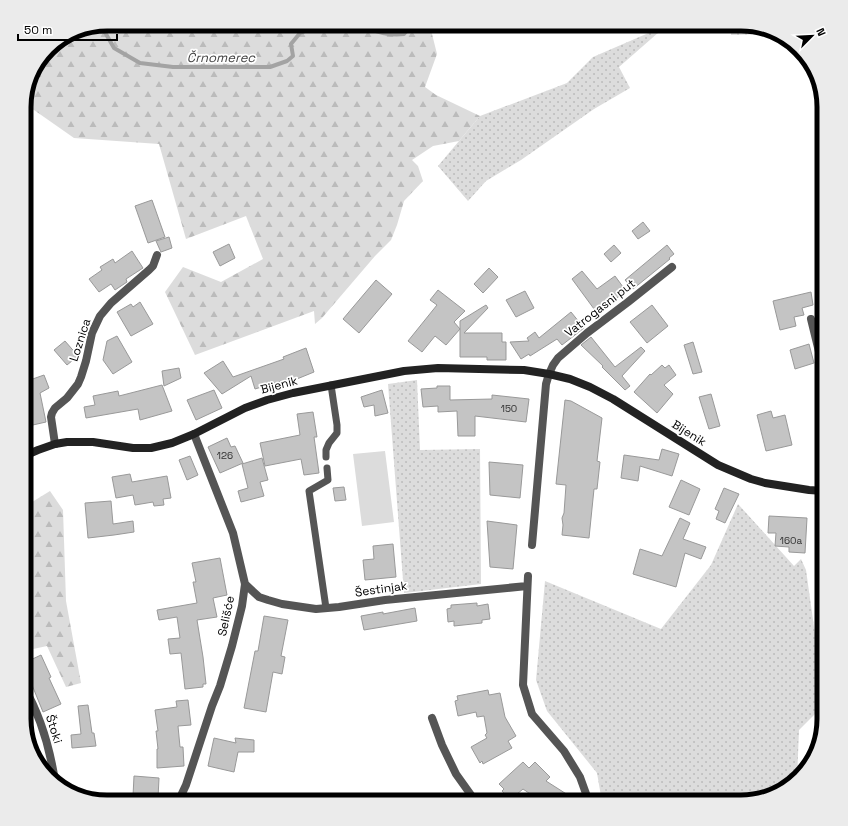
<svg xmlns="http://www.w3.org/2000/svg" width="848" height="826" font-family="'Space Grotesk',sans-serif">
	<style>
		.green { fill: url(#green-dots) }
		.forest { fill: url(#forest-firs) }
		.pitch { fill: #dcdcdc }
		.lines { fill: none; stroke-linecap: round; stroke-linejoin: round }
		.stream { stroke: #a3a3a3; stroke-width: 4 }
		.building { fill: #c4c4c4; stroke: #999 }
		.lane { stroke: #555; stroke-width: 7 }
		.street { stroke: #555; stroke-width: 8 }
		.secondary { stroke: #222; stroke-width: 8 }
		.labels { text-anchor: middle; dominant-baseline: central; stroke-width: 3.5; stroke-linejoin: round; paint-order: stroke }
		.number-label { font-size: 10px; fill: #313131 }
		.street-label { font-size: 12px; fill: #000; stroke: #fff }
		.water-label { font-size: 13px; font-style: italic; fill: #444; stroke: #fff }
		.rim { fill: none; stroke: #000; stroke-width: 5 }
	</style>
	<defs>
		<pattern id="green-dots" width="8" height="8" patternUnits="userSpaceOnUse"><rect width="8" height="8" fill="#dcdcdc"/><path d="M2 2h.1M6 6h.1" fill="none" stroke="#bbb" stroke-width="1.8" stroke-linecap="round"/></pattern>
		<pattern id="forest-firs" width="22" height="20" patternUnits="userSpaceOnUse"><rect width="22" height="20" fill="#dcdcdc"/><path d="M5 1l3.5 6h-7zM16 11l3.5 6h-7z" fill="#bbb"/></pattern>
	</defs>
	<rect width="100%" height="100%" fill="#fff"/>
	<path class="green" d="M731,24H746L777,33L780,34L731,35Z
		M667,25L619,67L630,88L594,109L521,160L486,181L468,201L438,166L480,116L567,83L593,57Z
		M417,380L420,450L480,449L481,584L404,593L388,384Z
		M738,504L794,566L801,559L806,570L816,641L815,699L817,712L799,730L797,780L773,795L726,802H602L597,773L547,711L536,680L545,581L661,629L711,565Z"/>
	<path class="forest" d="M107,24H288L289,25L292,24H442L431,30L437,54L425,87L436,95L480,116L459,141L433,146L412,160L418,166L423,181L404,201L397,225L391,240L375,256L322,318L315,324L314,311L195,355L165,292L183,267L221,282L263,259L246,216L186,239L159,144L74,138L24,103L33,71L52,45L76,30Z
		M50,491L63,510L66,601L81,683L66,687L47,646L24,651V507Z"/>
	<path class="pitch" d="M385,451L394,522L362,526L353,454Z
		M824,519V564H823L817,520Z"/>
	<g class="lines">
		<path class="stream" d="M355,24C373,30 385,36 404,34L410,27L415,24
			M102,25V27L114,48L140,63L173,67H270L287,61L293,56L291,44L300,33L316,27L335,24"/>
	</g>
	<path class="building" d="M152,200L165,237L148,243L135,206Z
		M643,222L650,231L638,239L632,231Z
		M169,237L172,248L161,252L160,250L156,241Z
		M229,244L235,258L220,266L213,252Z
		M614,245L621,253L611,262L604,254Z
		M667,245L674,254L669,258L670,259L633,289L625,280Z
		M132,251L143,268L126,279L127,282L115,290L111,284L99,292L89,279L102,270L100,267L113,259L115,263Z
		M489,268L498,277L483,293L474,284Z
		M582,271L597,289L615,276L626,291L597,313L572,279Z
		M376,280L392,294L359,333L343,319Z
		M438,290L465,311L454,322L460,329V321L486,305L488,308L464,333H502V342H506V360H487V357H460V329L446,345L435,336L422,352L408,341L437,305L430,300Z
		M525,291L534,308L516,317L506,300Z
		M811,292L813,305L802,308L804,315L794,317L796,326L780,330L773,301Z
		M140,302L153,324L131,336L117,312L131,304L133,307Z
		M652,305L668,326L647,343L630,322Z
		M571,312L584,328L562,345L557,339L530,356L529,354L521,359L510,342L529,341L527,338L535,332L539,338Z
		M117,336L132,362L113,374L103,360L107,341Z
		M591,337L615,367L641,347L645,351L622,376L630,386L625,390L602,367L603,366L581,345Z
		M65,341L78,356L67,365L54,350Z
		M693,342L702,372L693,374L684,345Z
		M809,344L814,363L795,369L790,350Z
		M306,348L314,372L292,381L291,378L255,389L251,376L222,394L204,373L223,361L233,377L284,359L283,357Z
		M662,365L665,368L669,365L676,375L664,385L673,394L657,413L634,392L650,374L651,375Z
		M179,368L181,378L164,386L162,371Z
		M44,375L49,388L40,393L46,422L24,427V395L31,393L27,381Z
		M162,385L172,411L140,420L138,409L86,418L84,407L95,405L93,396L118,391L119,396Z
		M437,386H450V400L492,399V395L529,399L526,422L475,416V436H458L457,411L438,412V406L423,407L421,389L437,388Z
		M214,390L222,408L196,420L187,400Z
		M382,390L388,413L375,416L374,405L364,407L361,397Z
		M711,394L720,426L709,429L699,397Z
		M565,400L571,401L602,418L597,461L600,462L597,489H594L589,538L562,535L563,525L562,518L564,513L566,485L556,484Z
		M771,411L773,418L785,415L792,445L766,451L757,415Z
		M313,412L317,437H314L319,473L304,475L301,459L265,466L260,443L300,435L297,414Z
		M227,438L231,447L235,446L243,463L220,473L208,447Z
		M662,449L679,454L672,476L640,466L638,481L621,478L624,455L659,460Z
		M190,456L198,475L187,480L179,460Z
		M262,458L268,480L260,482L264,496L241,502L238,491L248,488L242,464Z
		M489,462L523,465L520,498L490,495Z
		M130,474L132,482L167,476L171,498L163,499L164,505L154,506L153,502L135,505L133,495L116,498L112,477Z
		M681,480L700,489L689,515L669,507Z
		M344,487L346,500L335,501L333,488Z
		M724,488L739,494L725,523L716,519L719,511L715,509Z
		M111,501L113,524L133,521L134,532L114,535L88,538L85,503Z
		M769,516L807,518L805,553L789,552V547L775,546L776,533H768Z
		M680,518L690,523L683,539L706,547L701,559L685,553L676,587L633,574L640,549L662,556Z
		M487,521L517,525L513,569L490,567Z
		M393,544L396,577L365,580L363,560L374,559L373,546Z
		M220,558L227,595L213,598L217,617L197,620L203,657L206,684H203V687L185,689L181,653L170,654L168,639L180,638L177,617L159,620L157,610L197,603L193,582H196L192,563Z
		M477,603V606L488,604L490,619L482,620V623L454,626V621L448,622L447,609L451,608V605Z
		M415,608L417,621L364,630L361,616L383,612V614Z
		M264,616L288,620L281,656L285,657L282,674L273,672L266,712L244,708L255,651H258Z
		M41,655L51,677L49,678L61,704L43,712L32,685L30,686L24,672V663Z
		M488,690L489,695L500,693L505,717L516,736L508,741L512,748L483,764L482,761L480,763L471,747L487,738L485,735L487,733L484,716L477,717L476,712L458,716L455,701L458,700L457,696Z
		M188,700L191,725L178,726L180,747H183L184,766L157,768V749H158L156,731H158L155,710L177,707L176,701Z
		M88,705L92,733H94L96,746L72,748L71,735L81,734L78,706Z
		M214,738L236,743L235,738L254,740V752H238L234,772L208,766Z
		M523,762L529,768L535,762L550,777L546,781L568,795L563,802H542L523,789L510,800L502,791L504,789L499,784Z
		M134,776L159,778L158,798L133,796Z"/>
	<g class="lines">
		<path class="lane" d="M326,457V450L329,443L337,433V425L331,385
			M821,491L820,500L823,517
			M326,608L309,491L328,480L327,468"/>
		<path class="street" d="M811,319L824,372
			M55,444L51,417L52,413L55,408L67,398L78,384L81,377L86,361L92,333L100,316L111,303L149,270L153,266L157,255
			M532,545L546,384L549,374L553,365L558,358L587,333L628,302L672,267
			M528,576L523,685L532,714L564,751L580,777L589,802
			M245,584L259,597L268,600L282,604L316,609L339,607L385,600L527,586
			M24,687C40,715 50,749 55,781
			M432,718L442,745L456,774L476,802
			M178,802L186,785L212,706L220,686L232,646L242,606L245,584L233,533L194,434"/>
		<path class="secondary" d="M24,456L38,450L55,444L67,442H93L133,448H151L172,443L194,434L245,408L267,400L293,393L404,371L438,368L524,370L549,374L570,379L590,387L613,399L718,465L751,479L765,483L809,490L824,491"/>
	</g>
	<g class="labels">
		<g class="number-label">
			<text x="509" y="408">150</text>
			<text x="225" y="455">126</text>
			<text x="791" y="540">160a</text>
		</g>
		<g class="street-label">
			<text transform="translate(600 308) rotate(-38)">Vatrogasni put</text>
			<text transform="translate(80 340) rotate(-72)">Loznica</text>
			<text transform="translate(279 385) rotate(-15)">Bijenik</text>
			<text transform="translate(689 433) rotate(32)">Bijenik</text>
			<text transform="translate(381 589) rotate(-8)">Šestinjak</text>
			<text transform="translate(226 616) rotate(-78)">Selišće</text>
			<text transform="translate(54 729) rotate(72)">Štoki</text>
		</g>
		<g class="water-label">
			<text x="221" y="57">Črnomerec</text>
		</g>
	</g>
	<path d="M0 0H848V826H0ZM107 31H741A76 76 0 0 1 817 107V719A76 76 0 0 1 741 795H107A76 76 0 0 1 31 719V107A76 76 0 0 1 107 31Z" fill="#ebebeb" fill-rule="evenodd"/>
	<path class="rim" d="M107 31H741A76 76 0 0 1 817 107V719A76 76 0 0 1 741 795H107A76 76 0 0 1 31 719V107A76 76 0 0 1 107 31Z"/>
	<g transform="translate(812 36) rotate(66)" stroke="#ffffff" stroke-width="3" paint-order="stroke">
	<path d="M0-3L7 15L0 10L-7 15Z" fill="#000000"/>
	<text y="-6" font-size="11" font-weight="bold" text-anchor="middle" fill="#000000">N</text>
	</g>
	<path d="M18 34v6h99v-6" fill="none" stroke="#000000" stroke-width="2"/>
	<text x="24" y="34" font-size="12" fill="#000000" stroke="#ffffff" stroke-width="3" paint-order="stroke">50 m</text>
</svg>
